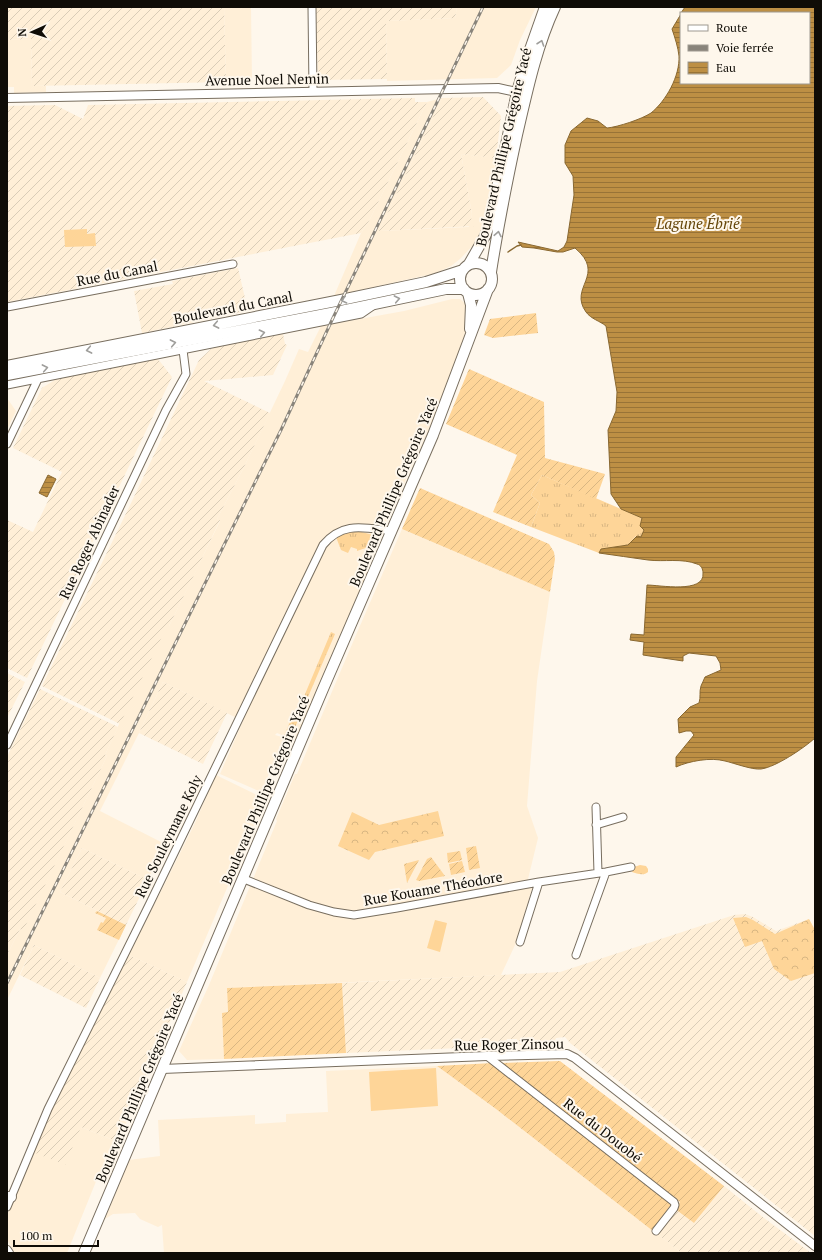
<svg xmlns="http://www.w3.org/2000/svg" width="822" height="1260" font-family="'PT Serif',serif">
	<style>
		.built { fill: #ffefd7 }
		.industrial { fill: url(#industrial-furrows) }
		.grass { fill: url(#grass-tufts) }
		.forest { fill: url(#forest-crowns) }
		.garden { fill: url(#garden-furrows) }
		.pitch { fill: #fed598 }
		.water { fill: url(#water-rules); stroke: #896831 }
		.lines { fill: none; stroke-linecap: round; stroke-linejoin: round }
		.stream { stroke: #896831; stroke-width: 1.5 }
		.minor-casing { stroke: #786e5f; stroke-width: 9 }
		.tertiary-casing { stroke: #786e5f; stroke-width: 10 }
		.secondary-casing { stroke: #786e5f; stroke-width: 12 }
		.minor { stroke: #fff; stroke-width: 7 }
		.tertiary { stroke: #fff; stroke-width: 8 }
		.secondary { stroke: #fff; stroke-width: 10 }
		.rail-casing { stroke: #89847b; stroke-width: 3 }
		.rail { stroke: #fef7ec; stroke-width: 1.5; stroke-dasharray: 4.5; stroke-linecap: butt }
		.oneway { stroke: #9f9e9b }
		.labels { text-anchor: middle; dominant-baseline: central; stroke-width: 4; stroke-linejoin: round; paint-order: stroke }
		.street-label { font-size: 14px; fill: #0f0c06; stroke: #fef7ec }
		.water-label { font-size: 15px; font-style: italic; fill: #654508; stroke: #fef7ec }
	</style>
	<defs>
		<pattern id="industrial-furrows" width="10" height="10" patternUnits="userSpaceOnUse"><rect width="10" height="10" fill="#ffefd7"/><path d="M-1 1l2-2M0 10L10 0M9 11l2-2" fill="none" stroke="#d9ccb7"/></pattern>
		<pattern id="grass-tufts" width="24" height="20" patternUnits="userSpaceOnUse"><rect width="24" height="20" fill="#fed598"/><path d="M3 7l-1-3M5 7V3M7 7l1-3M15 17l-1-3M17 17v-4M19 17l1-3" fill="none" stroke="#d8b682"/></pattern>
		<pattern id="forest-crowns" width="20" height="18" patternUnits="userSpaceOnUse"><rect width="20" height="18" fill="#fed598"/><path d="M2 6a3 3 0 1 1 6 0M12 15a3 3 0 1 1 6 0" fill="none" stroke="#d8b682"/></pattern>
		<pattern id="garden-furrows" width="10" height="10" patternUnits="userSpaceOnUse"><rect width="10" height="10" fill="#fed598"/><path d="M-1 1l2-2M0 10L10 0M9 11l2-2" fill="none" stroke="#d8b682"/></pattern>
		<pattern id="water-rules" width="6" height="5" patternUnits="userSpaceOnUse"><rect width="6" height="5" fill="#bd8f44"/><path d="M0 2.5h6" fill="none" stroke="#987337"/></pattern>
	</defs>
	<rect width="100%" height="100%" fill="#fef7ec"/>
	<path class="built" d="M224,7H251L252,82H226Z
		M457,7H536L520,40L511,65L497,78L387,81L386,21L455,18Z
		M31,39L32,86H46V92L14,93V87H7V40Z
		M442,98L379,231L469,227L472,214L461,154L499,158L485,228L477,241L460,259L451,266L436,273L334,296L361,233L369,221L427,102Z
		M452,299H460L467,305V326L458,356L446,391L377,544L364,583L296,741L277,733L275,735L285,738L261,792L220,774L243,721L163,682L139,733L100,811L165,844L148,880L82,848L60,892L126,925L100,978L34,945L7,1000V955L20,929L23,930L107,756L105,755L130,700L167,625L169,626L220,521L217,519L244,467L285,381L299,349L308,352L321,326L404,311Z
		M7,398L16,411L7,430Z
		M402,529L550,592L537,681L527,806L538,838L528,879L532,888L516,943L501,975L227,988L228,1013H222L224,1059L187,1060L179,1051L209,985L277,821L276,819L295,774H297L356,635Z
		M216,775L265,799L187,982L129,955L194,825Z
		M437,1066L496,1109L682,1253H164L162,1225L158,1227L140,1219L135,1213L113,1214L105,1219L129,1160L160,1156L158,1120L255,1115V1124L286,1122V1114L328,1112L326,1071Z
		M81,1127L118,1142L102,1180L97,1179L67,1253H15L7,1240V1215L33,1152Z"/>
	<path class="industrial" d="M7,7H224L226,82L32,86L31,39L7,40Z
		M316,7H457L455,18L386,21L387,79L318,80Z
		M483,97L501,116L496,158L461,154L472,214L470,226H475L379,231L442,98Z
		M415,98V102H427L369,221L361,233L7,302V106L55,105L83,119L88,105Z
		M238,268L248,311L142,333L134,291L173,284L172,281Z
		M283,334L285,344L287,345L273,375L204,381L270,413L244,467L217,519L220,520L195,573L169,626H167L120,724L42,686L132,501L199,360L211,349L216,347Z
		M158,359L172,377L27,678L7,668V520L33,532L62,472L13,448L42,388L58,378Z
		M7,673L25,682L7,718Z
		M163,682L227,713L203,764L139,733Z
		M40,689L118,727L105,755L107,756L23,931L20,929L7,955V757Z
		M82,848L148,880L126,925L60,892Z
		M745,914L753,917L776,931L809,919L815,930V1236L570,1043L565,1037L556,1038L554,1043L518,1045L517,1039H507L506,1043L504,1046L346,1053L342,983L560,972L734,915Z
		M34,945L100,978L86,1008L20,975Z
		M129,955L187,982L118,1142L81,1127L65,1165L33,1152L52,1108Z
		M724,1186L764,1218L811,1253H682L656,1233L675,1209L694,1223Z"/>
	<path class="grass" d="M542,475L642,518L644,530L641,538L636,536L628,545L602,549L599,553L531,527L540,503L531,495Z
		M357,531C364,533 373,533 378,540L377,544L357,551V549L351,547L348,553L341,550L336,537L349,532Z
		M331,632L335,634L290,739L284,736L292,717L295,718Z
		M640,865L646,866L648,869V872C644,876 637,874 632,872V869L634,867Z"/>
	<path class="forest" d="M438,811L444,836L375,852L369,860L338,846L352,812L379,825Z
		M746,917L753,920L775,934L809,919L815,930V973L791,981L774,969L762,941L745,947L733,918Z"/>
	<path class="garden" d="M536,313L538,333L493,338L484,335L490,319Z
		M469,369L544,402L545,458L605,474L596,499L542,475L531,495L540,503L531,527L493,512L517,455L446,424Z
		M420,488L549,544L554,552L555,559L550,592L402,529Z
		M476,846L480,868L469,870L466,848Z
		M460,851L462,860L448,863L447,853Z
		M431,857L445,876L419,881L416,880L427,859Z
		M419,860L407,883L404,864Z
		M462,861L465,872L451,875L449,864Z
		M97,911L126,925L119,940L97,930L101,922L103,923L106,918L95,913Z
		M342,983L346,1053L224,1059L222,1013L228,1012L227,988Z
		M560,1061L724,1186L694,1223L675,1209L680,1202L500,1063Z
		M493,1063L673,1205L653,1231L496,1109L437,1066Z"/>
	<path class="pitch" d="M87,229V234L95,233L96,246L65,247L64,230Z
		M435,920L447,923L440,952L427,948Z
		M436,1068L438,1106L371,1111L369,1072Z"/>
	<path class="water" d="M685,7H815V738C804,748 776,767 761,769C752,770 734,763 725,761C711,757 689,761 676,767V757L694,735L691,731H686L679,733L678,719L690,707L699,703C701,697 699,692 701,686C702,683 704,680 705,677L721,670L720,663L716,656L689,653L683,656V661L643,655L644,642L630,640L631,634L644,635L647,585C659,585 705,594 703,573C703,569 701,565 697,564C682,558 664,562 648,560C632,558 615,555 599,553L601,549L628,545L637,536L641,537L644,530L640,526L642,518L621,509L611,494L608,430L616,411L617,392L606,326C600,321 591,319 586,312C568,287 607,275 575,248L563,252H557L534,248L522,247L518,242L558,251L564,247L567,241L574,195L573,176L565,163V145L571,131L587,118L598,121L607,128C618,127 642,119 651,113C666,101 680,76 679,56C678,47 675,38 672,29L681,14V83H809V13H681Z
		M48,475L56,479L47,497L39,493Z"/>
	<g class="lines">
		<path class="stream" d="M508,252L517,246L521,245"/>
		<defs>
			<path id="minor" d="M312,7L313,91
				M7,307L233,264
				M7,385L361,314L374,305
				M7,444L38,379
				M7,745L166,410L186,374L183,350
				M596,807L598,873
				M596,825L623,817
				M244,879L309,905L334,912L354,915L397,908L539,882L606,872L631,867
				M520,942L539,882
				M576,955L606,872
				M487,1056L674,1202L675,1205L674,1208L656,1231
				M7,1207L48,1109L150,903L323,545C343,521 364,528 392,531"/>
			<path id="tertiary" d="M7,98L498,88L521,93
				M162,1069L487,1056L567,1054L575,1058L815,1246
				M7,1250L9,1253"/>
			<path id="secondary" d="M460 279a16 16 0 1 1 32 0a16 16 0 1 1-32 0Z
				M469,264L485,236L489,226L517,92L527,58L545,7
				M491,272C498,227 507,181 517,135C527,92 536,48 555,7
				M468,293L471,305L470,329
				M7,366L341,300L426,282L463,270
				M7,375L336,312L446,289H464
				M7,1197H11
				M84,1253L323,689L433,435L488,289"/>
		</defs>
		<use href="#minor" class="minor-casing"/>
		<use href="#tertiary" class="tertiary-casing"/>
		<use href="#secondary" class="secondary-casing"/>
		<use href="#minor" class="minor"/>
		<use href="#tertiary" class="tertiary"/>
		<use href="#secondary" class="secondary"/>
		<defs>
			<path id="rail" d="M7,983L281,430L332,320L483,7"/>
		</defs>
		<use href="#rail" class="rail-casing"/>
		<use href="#rail" class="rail"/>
	</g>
	<defs><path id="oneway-chevron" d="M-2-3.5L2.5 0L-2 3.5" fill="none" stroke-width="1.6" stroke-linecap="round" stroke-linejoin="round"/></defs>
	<g class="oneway">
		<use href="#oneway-chevron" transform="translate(541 43) rotate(-71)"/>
		<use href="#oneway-chevron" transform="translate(498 234) rotate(-79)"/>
		<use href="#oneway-chevron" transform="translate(397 299) rotate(-11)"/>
		<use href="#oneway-chevron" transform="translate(344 300) rotate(168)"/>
		<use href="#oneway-chevron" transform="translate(216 325) rotate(169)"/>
		<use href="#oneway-chevron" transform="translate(262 333) rotate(-12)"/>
		<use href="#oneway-chevron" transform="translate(173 343) rotate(-11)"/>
		<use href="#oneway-chevron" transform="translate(89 350) rotate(169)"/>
		<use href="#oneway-chevron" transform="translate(45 368) rotate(-11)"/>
	</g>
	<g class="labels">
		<g class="street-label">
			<text transform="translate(267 79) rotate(-1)">Avenue Noel Nemin</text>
			<text transform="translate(503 147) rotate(-77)">Boulevard Phillipe Grégoire Yacé</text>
			<text transform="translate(117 273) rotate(-11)">Rue du Canal</text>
			<text transform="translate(233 307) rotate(-11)">Boulevard du Canal</text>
			<text transform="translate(393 492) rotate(-67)">Boulevard Phillipe Grégoire Yacé</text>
			<text transform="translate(89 542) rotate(-65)">Rue Roger Abinader</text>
			<text transform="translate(265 790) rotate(-67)">Boulevard Phillipe Grégoire Yacé</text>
			<text transform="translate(168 836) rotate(-64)">Rue Souleymane Koly</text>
			<text transform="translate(433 888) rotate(-10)">Rue Kouame Théodore</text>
			<text transform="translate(509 1044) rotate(-1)">Rue Roger Zinsou</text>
			<text transform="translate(139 1088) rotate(-67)">Boulevard Phillipe Grégoire Yacé</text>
			<text transform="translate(603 1130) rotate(38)">Rue du Douobé</text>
		</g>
		<g class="water-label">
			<text x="698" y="223">Lagune Ébrié</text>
		</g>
	</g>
	<rect width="822" height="1260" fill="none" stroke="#0f0c06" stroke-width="16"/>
	<rect x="680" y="12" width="130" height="72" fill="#fef7ec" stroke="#9e9990"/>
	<rect x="688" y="25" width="20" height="6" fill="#ffffff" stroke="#9e9990"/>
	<text x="716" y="32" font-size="12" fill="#0f0c06">Route</text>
	<rect x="688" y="45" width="20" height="6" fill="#89847b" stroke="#9e9990"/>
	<text x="716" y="52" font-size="12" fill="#0f0c06">Voie ferrée</text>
	<rect x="688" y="62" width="20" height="12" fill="url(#water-rules)" stroke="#9e9990"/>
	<text x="716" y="72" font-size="12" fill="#0f0c06">Eau</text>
	<g transform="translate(32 32) rotate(267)" stroke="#fef7ec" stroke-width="3" paint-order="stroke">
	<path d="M0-3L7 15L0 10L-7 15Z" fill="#0f0c06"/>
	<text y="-6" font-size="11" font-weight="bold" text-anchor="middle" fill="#0f0c06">N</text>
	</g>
	<path d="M14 1240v6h84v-6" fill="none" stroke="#0f0c06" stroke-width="2"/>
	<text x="20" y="1240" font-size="12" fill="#0f0c06" stroke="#fef7ec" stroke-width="3" paint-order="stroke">100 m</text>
</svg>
